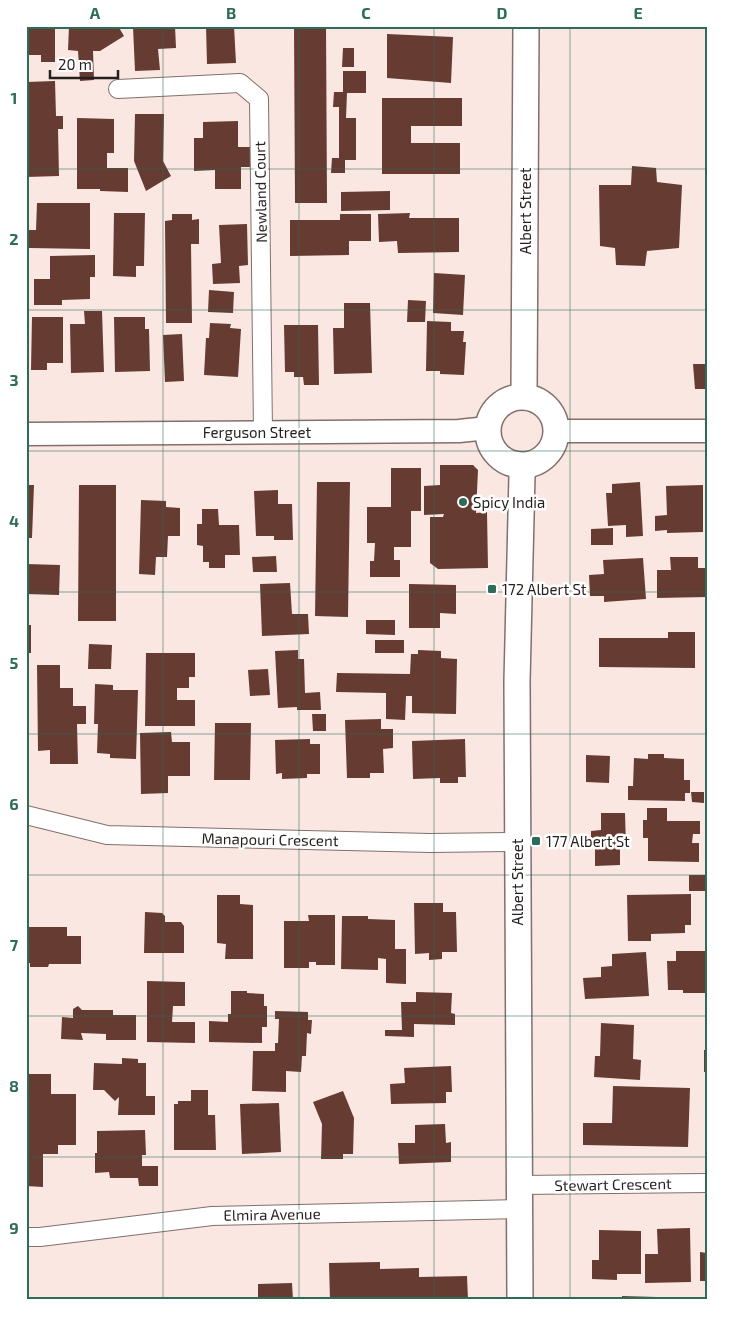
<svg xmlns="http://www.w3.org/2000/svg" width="733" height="1326" font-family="'Exo 2',sans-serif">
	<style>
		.building { fill: #663b32 }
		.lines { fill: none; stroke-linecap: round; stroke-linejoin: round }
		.minor-casing { stroke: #81706c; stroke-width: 20 }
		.tertiary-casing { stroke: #81706c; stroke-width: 25 }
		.secondary-casing { stroke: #81706c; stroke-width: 28 }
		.minor { stroke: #fff; stroke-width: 18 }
		.tertiary { stroke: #fff; stroke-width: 22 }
		.secondary { stroke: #fff; stroke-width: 25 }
		.grid { fill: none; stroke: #2d6c59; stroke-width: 1; stroke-opacity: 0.55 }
		.poi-dot { fill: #2d6c59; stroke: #fff; stroke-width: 2 }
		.labels { text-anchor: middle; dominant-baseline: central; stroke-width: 5; stroke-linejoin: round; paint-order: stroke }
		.street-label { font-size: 15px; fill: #251f1d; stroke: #fff }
		.poi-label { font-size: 15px; fill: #251f1d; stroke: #fff; text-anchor: start }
		.neatline { fill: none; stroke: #2d6c59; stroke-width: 2 }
		.grid-label { font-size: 16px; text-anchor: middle; font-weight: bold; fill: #2d6c59 }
	</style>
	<rect width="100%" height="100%" fill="#fae7e2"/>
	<path class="building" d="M26,26H55V62H41V55H26Z
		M69,26H118L124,36L100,51H93L94,80L80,81L78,51L68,50Z
		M139,26H175L176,48L158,49L160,70L135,71L133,27Z
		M206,26H234L236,63L207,64Z
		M294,26H326L327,203H295Z
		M348,26H373V29H348Z
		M387,34L453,37L451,83L387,78Z
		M343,48H354V67H342Z
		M343,71H366V93H347L346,118H356V160H345V173H331L332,158H339V107H333L334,92H343Z
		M55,81L56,116H63V129H58L59,176L26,177V154H28L26,82Z
		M382,98H462V126H411V143H460V174H382Z
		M135,114H164L163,161L171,176L146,191L134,161Z
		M77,118L114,119V153H107V168H128V192L100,191V189H77Z
		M238,121V147H253L254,167H241V189H215V170L194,171V138H203V122Z
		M632,166L656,168L657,182L682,185L679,248L647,251L645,266L616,265L615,248L600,246L599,185H631Z
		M390,191V210L341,211V192Z
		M37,203H90V249L29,248V230H36Z
		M114,213H145L144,266H136V277L113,276Z
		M410,213L409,218H459V252L398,253L397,241L379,242L378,214Z
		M172,214H192V220L199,219V244H191L192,323H166L165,221L172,220Z
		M340,214H371V241H349V255L290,256V220H340Z
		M247,224L248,265L239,266L240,283L213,284L212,264L221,263L219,225Z
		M95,255V277H90V299L62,300V305H34V279H50V256Z
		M434,273L465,275L463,315L433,313Z
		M209,290L234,292L233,313L208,312Z
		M408,300L426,301L425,322H407Z
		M344,303H370L372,373L334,374L333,328H344Z
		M84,311H102L104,372L71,373L70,324H85Z
		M32,317H63V363H47V370H31Z
		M114,317H145V329H149L150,371L115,372Z
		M427,321L451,322V331H464L463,342H466L464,375L440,374V371H426Z
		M210,323L231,324L230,328L241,329L238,377L204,375L206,338H209Z
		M284,325H318L319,385H304L303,377H294V372H285Z
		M182,334L184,381L165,382L163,335Z
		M693,364H707V389H695Z
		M440,465H473L478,470L476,513L487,512L488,568L438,569L430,563V517H443L444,514L424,515V486L440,485Z
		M391,468H421V511H411V547H394V560H400V577H370V561H374L375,543H367V507H391Z
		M317,482H350L348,617L315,616Z
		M640,482L643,536L626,537V525L608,526L606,493H612V484Z
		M26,485H34L32,538H29V547H26Z
		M79,485H116V621H78Z
		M703,485V532L667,533V530L655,531V516L667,515L666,486Z
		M278,490V504H292L293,540H274V536H256L254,491Z
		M141,500L166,501V507L180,508V536H168L167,557H156L155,575L139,574Z
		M202,509H218L219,525H239L240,555H225V568H209V562H203V546L197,545V524H202Z
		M613,528V545H591V529Z
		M276,556L277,572H253L252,557Z
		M670,557H698V568H707V597L657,598V570H671Z
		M643,558L646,599L604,602V596H590L589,575L604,574L603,560Z
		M26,564L60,565L59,595L26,594Z
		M290,583L292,614H308L309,634L262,636L260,584Z
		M409,584L456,585V614L440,613V628H409Z
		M366,620H395V635L366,634Z
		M26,625H31V653H26Z
		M668,632H695V668L599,667V638H668Z
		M375,640H404V653H375Z
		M89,644L112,645L111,669H88Z
		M298,650V659H304L305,693L320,692L321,710H297V707L278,708L275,651Z
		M418,650L441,651V658L457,659L456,714L412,713V696H406L405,720L386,719V693L336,692L337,673L410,674L411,654H418Z
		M146,653H195V677H189V688H177V700H195V726H145Z
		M37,665H60V688H73V706H86V724H77L78,764H50V750L38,751Z
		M268,669L270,695L250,696L248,670Z
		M95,684L113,685V690H138L136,759L110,758V754L97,753L98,724H94Z
		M312,714H326V731H313Z
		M381,719V729H393V748L383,749L384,773H370V778H347L345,720Z
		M215,723H251L250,780H214Z
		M171,732L172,742H190V776H168V793L141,794L140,733Z
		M310,739V744H320V774H307V778L282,779V773L276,774L275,740Z
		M465,739L466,777H458V783H440V778L413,779L412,741Z
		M648,754H664V758L684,759V780H690V793H685V801L628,800V786H633L634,758L648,759Z
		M586,755L610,756L609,783L586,782Z
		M691,792H704V803L692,802Z
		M647,808H667V821H700V834H693L692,843H699V862L648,861V838H643V820H647Z
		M601,813H625L626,847H620V865L595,866V839H591V831L601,830Z
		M689,875H707V891H689Z
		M691,894V925H685V933L651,934V941H628L627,895Z
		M217,895H240V904L253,905V959H225L226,944L217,943Z
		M414,903H443V912H456L457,952H442V959L429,960V953L415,954Z
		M145,912L162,913L165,916V922H181L184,926V953H144Z
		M308,915H335V965H316V962H309V968H284V921H309Z
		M342,916H368V919L395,920V949H406V984L386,983V959L378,958V970L341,969Z
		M26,927H67V936H81V964H49L48,967H30V963H26Z
		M676,951H707V993H683V990H668L667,961H676Z
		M646,952L649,996L585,999L583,978L601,977V967L612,966V954Z
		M147,981L185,982V1006H173L172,1022H195V1043L147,1042Z
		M231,991H247V993L264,994V1006H267V1027H262V1043L209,1042V1021L228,1022V1014H231Z
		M416,992L452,993L451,1013L455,1014V1025L414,1024V1037L385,1036V1030H402L401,1002H416Z
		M78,1006L82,1010H113V1015H136V1040H106V1034L81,1033L83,1040L61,1039L62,1017L73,1018V1009Z
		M275,1011L308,1012V1020H312L311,1034L307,1033L306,1056H302L301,1072L286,1071V1092L252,1091L253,1051H275V1043H278L279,1019H275Z
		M601,1023L634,1025L633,1059L641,1060L640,1080L594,1077L595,1056H600Z
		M704,1050H707V1072H704Z
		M122,1058L138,1059V1063H146V1096H155V1115H118L119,1097L115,1101L104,1090H93L94,1063L122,1064Z
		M451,1066L452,1092H446V1103L391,1104L390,1084L405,1083L404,1068Z
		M26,1074H51V1094H76V1145H58V1154H43V1187L26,1186Z
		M613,1086L690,1088L688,1147L583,1145V1123H612Z
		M191,1090H208V1115H215L216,1150H174V1104H178V1101H191Z
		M343,1091L354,1118L353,1154H343V1159H321L322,1124L313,1102Z
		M279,1103L281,1152L242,1154L240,1104Z
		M445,1124L446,1143L451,1142V1162L399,1164L398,1143H415V1125Z
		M145,1130L146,1155H142V1166H158V1186H139L138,1178H110L109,1172L95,1173V1153H97V1131Z
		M690,1228L691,1282L645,1283V1254H658L657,1229Z
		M599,1230L641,1231V1274H617V1280L592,1279V1260H599Z
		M700,1252L707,1253V1281H700Z
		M380,1262V1269L419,1268V1277L467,1276L468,1300H330L329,1263Z
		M292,1283L293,1300H258V1284Z
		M622,1296L657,1297V1300H622Z"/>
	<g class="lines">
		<defs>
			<path id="minor" d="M118,89L240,83L259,99L263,432
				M26,815L107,835L430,843L517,842
				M519,1185L707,1183
				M26,1237H40L212,1216L519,1209"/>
			<path id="tertiary" d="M557,431H707
				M26,434L459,431L488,428"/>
			<path id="secondary" d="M488 431a34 34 0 1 1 68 0a34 34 0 1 1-68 0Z
				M524,397L526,26
				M520,1300L517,681L522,475L525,466"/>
		</defs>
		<use href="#minor" class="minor-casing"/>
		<use href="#tertiary" class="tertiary-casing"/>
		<use href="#secondary" class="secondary-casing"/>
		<use href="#minor" class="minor"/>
		<use href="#tertiary" class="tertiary"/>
		<use href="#secondary" class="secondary"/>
	</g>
	<path class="grid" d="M163,26V1300M299,26V1300M434,26V1300M570,26V1300M26,169H707M26,310H707M26,451H707M26,592H707M26,734H707M26,875H707M26,1016H707M26,1157H707"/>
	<g class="poi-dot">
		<circle cx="463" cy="502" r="5"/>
		<rect x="487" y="584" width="10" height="10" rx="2.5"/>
		<rect x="531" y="836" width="10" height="10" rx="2.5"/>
	</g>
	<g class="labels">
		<g class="street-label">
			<text transform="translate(260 192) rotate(-91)">Newland Court</text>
			<text transform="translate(525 211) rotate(-90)">Albert Street</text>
			<text x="257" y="432">Ferguson Street</text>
			<text transform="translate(270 839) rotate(1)">Manapouri Crescent</text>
			<text transform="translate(517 882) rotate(-90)">Albert Street</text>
			<text transform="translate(613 1184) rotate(-1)">Stewart Crescent</text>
			<text transform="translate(272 1214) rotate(-1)">Elmira Avenue</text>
		</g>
		<g class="poi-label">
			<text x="473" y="502">Spicy India</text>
			<text x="502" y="589">172 Albert St</text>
			<text x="546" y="841">177 Albert St</text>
		</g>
	</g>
	<rect width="733" height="1326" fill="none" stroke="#ffffff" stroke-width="55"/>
	<path d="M50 70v8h68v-8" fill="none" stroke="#251f1d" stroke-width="2.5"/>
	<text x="58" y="70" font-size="15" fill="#251f1d" stroke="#ffffff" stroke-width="4" paint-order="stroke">20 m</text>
	<rect x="28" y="28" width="678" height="1270" class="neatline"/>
	<g class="grid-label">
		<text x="95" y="19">A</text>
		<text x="231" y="19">B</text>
		<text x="366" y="19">C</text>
		<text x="502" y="19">D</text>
		<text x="638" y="19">E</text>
		<text x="14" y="104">1</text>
		<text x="14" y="245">2</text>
		<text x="14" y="386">3</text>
		<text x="14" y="527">4</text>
		<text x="14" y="669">5</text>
		<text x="14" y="810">6</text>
		<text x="14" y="951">7</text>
		<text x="14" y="1092">8</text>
		<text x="14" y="1234">9</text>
	</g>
</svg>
